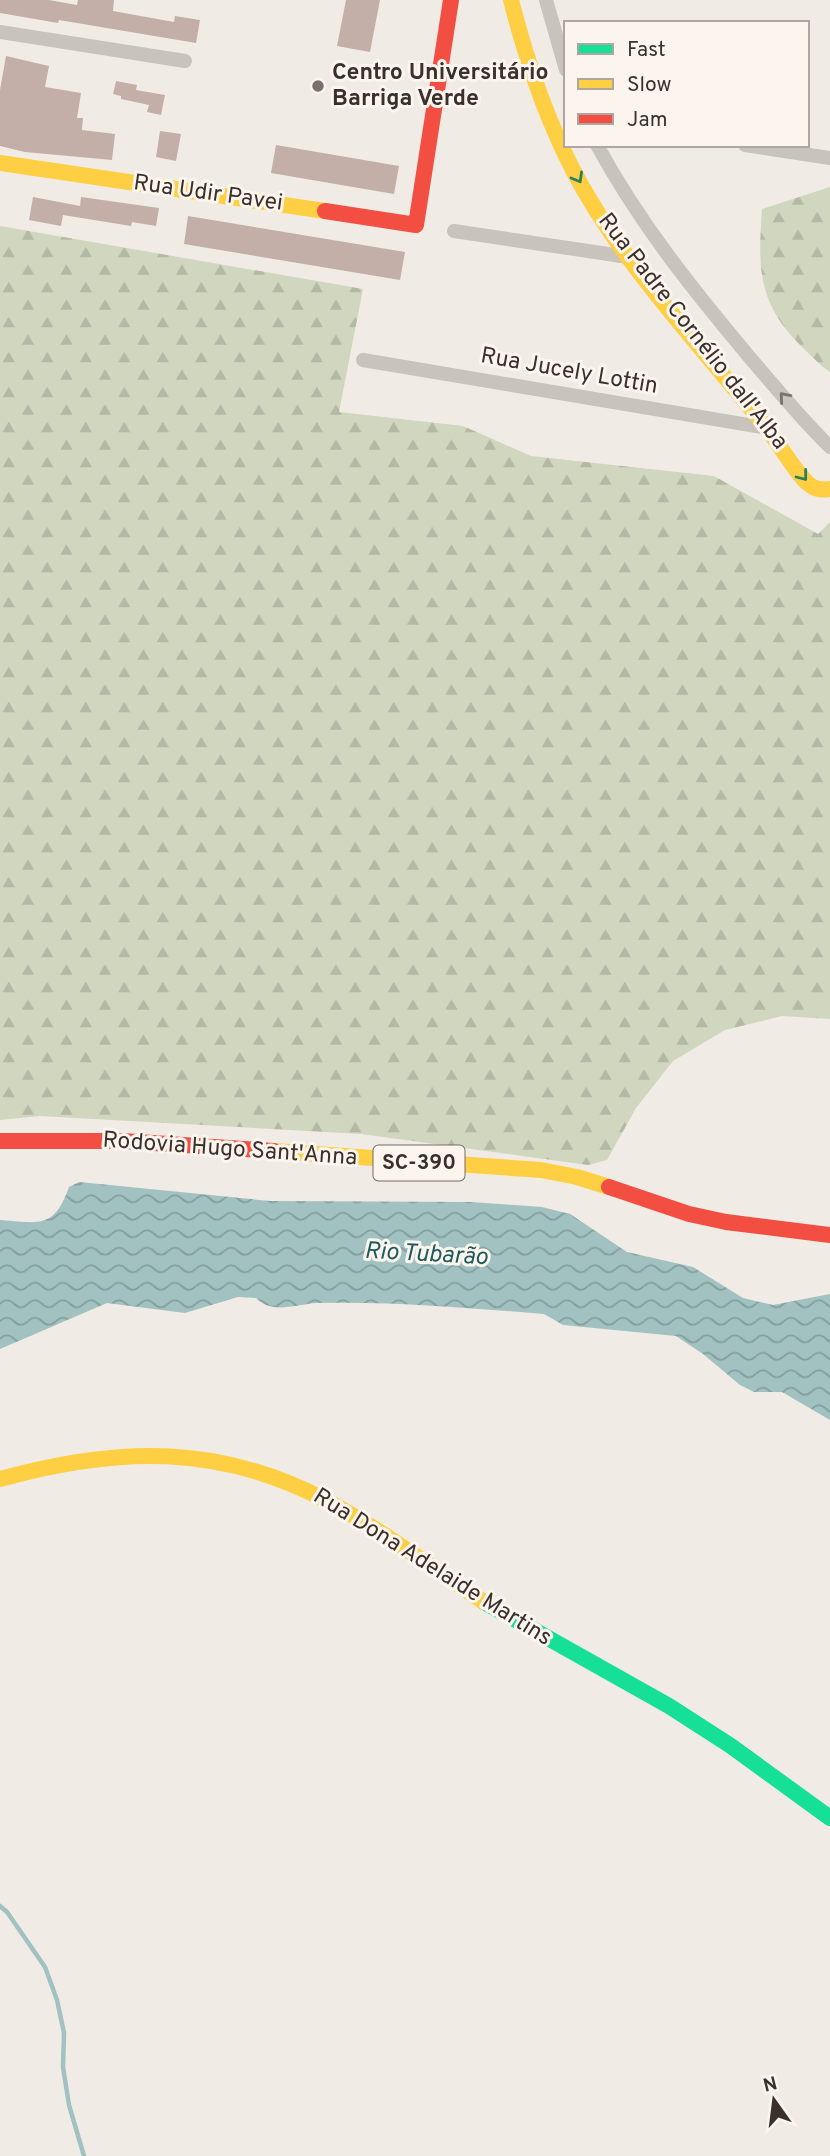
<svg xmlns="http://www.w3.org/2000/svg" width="830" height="2156" font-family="Overpass,sans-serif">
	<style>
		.forest { fill: url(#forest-firs) }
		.water { fill: url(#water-waves) }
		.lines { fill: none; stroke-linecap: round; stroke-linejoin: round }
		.stream { stroke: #a1c2c1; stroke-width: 4.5 }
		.building { fill: #c3afa7 }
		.street { stroke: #c9c3be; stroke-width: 14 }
		.fast { stroke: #16e098; stroke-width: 16 }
		.slow { stroke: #ffcf43; stroke-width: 16 }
		.jam { stroke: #f24e42; stroke-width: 16 }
		.oneway { stroke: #2a7f5c }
		.oneway2 { stroke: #7b726d }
		.poi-dot { fill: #7a716c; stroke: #fbf5ee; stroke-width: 2.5 }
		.labels { text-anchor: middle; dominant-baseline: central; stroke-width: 6; stroke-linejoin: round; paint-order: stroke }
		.shield { fill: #fbf5ee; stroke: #756b66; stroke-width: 2 }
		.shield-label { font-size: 21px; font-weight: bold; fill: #3b302b }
		.poi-label { font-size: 23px; font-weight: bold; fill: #3b302b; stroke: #fbf5ee; text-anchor: start }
		.street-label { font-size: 23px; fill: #3b302b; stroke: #fbf5ee }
		.water-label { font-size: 24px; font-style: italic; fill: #1f5a5e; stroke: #fbf5ee }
	</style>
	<defs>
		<pattern id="forest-firs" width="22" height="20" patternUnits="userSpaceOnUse" patternTransform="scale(1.75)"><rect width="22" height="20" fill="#d1d6bf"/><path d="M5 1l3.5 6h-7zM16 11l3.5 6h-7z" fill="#b4b8a4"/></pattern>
		<pattern id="water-waves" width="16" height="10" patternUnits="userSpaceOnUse" patternTransform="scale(1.75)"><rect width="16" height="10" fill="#a1c2c1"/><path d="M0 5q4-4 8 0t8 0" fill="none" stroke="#849e9d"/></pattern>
	</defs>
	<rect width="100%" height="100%" fill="#f0ebe5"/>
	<path class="forest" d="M830,187V372C819,365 811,355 801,346C757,302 758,268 762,209Z
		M0,226L363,289L339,412L463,426L531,456L714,476L818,534L830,522V1019L782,1016L725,1030L673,1061L636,1108L607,1160L588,1165L361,1134L40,1116L0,1120Z"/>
	<path class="water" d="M79,1182L270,1201L471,1202L542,1207L570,1214L627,1252L693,1267L743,1298L773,1305L830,1294V1420L782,1392H754L740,1385L703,1354L676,1336L563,1325L544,1314C469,1308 393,1301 317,1303C295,1304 273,1315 256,1298L238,1297L185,1313L107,1303L0,1349V1220C40,1223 54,1229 69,1187Z"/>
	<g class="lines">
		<path class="stream" d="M0,1906L7,1912L45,1967L57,2000L64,2033L63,2067L69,2105L84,2156"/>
	</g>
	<path class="building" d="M0,0H49L77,5L78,0H114L113,11L174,22L175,16L200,20L196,43L59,20L58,23L0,13Z
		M346,0H380L370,52L337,46Z
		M6,56L49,66L45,87L81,93L77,118H83L82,130L115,134L112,160L25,152L0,146V90Z
		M116,81L137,85L136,90L165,95L161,115L147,112L149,105L121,99V96L113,94Z
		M160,131L181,134L176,161L156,157Z
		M276,145L399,166L394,194L271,173Z
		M33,197L80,206L81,197L159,208L156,226L132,222L131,226L63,215L61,226L29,220Z
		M188,216L405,252L400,280L184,244Z"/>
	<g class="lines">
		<path class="street" d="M546,0L566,70
			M0,32L185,61
			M597,145C640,224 694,291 751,359C777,389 802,420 830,447
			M745,145L830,158
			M454,231L628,257
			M363,360L767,428"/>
		<path class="fast" d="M484,1602L669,1706L731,1746L830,1818"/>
		<path class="slow" d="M511,0C526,59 545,116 573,170C622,264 699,343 765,426C776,439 798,477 810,485C816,490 823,490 830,489
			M0,163L325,211
			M274,1151L541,1170L577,1177L609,1187
			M0,1479C116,1447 218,1443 327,1501C382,1530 432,1568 484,1602"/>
		<path class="jam" d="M325,211L416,225L451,0
			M0,1141H122L274,1151
			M609,1187L689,1214L726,1222L830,1235"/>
	</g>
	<defs><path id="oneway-chevron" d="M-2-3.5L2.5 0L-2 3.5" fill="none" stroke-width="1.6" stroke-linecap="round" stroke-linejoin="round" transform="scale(1.75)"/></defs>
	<g class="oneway">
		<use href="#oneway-chevron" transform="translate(578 178) rotate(60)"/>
		<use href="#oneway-chevron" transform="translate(803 476) rotate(52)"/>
	</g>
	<use class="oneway2" href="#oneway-chevron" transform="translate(784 397) rotate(-131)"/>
	<circle class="poi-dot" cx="318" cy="86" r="7"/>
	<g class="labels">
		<rect class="shield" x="373.5" y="1145.5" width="91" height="35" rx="5"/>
		<g class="shield-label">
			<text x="419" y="1163">SC-390</text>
		</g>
		<g class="poi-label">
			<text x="332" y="73">Centro Universitário<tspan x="332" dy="26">Barriga Verde</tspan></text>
		</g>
		<g class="street-label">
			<text transform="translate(208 194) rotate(8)">Rua Udir Pavei</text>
			<text transform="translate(692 332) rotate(52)">Rua Padre Cornélio dall'Alba</text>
			<text transform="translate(569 372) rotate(10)">Rua Jucely Lottin</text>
			<text transform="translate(230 1150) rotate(4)">Rodovia Hugo Sant'Anna</text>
			<text transform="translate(432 1568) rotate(32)">Rua Dona Adelaide Martins</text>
		</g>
		<g class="water-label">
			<text transform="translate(426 1255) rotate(3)">Rio Tubarão</text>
		</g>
	</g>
	<rect x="564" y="21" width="245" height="126" fill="#fbf5ee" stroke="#aea6a0" stroke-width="2"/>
	<rect x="578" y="44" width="35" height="10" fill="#16e098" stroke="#aea6a0" stroke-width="2"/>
	<text x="627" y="56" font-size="21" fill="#3b302b">Fast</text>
	<rect x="578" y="79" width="35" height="10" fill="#ffcf43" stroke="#aea6a0" stroke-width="2"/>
	<text x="627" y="91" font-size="21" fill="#3b302b">Slow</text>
	<rect x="578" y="114" width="35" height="10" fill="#f24e42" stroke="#aea6a0" stroke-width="2"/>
	<text x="627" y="126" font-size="21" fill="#3b302b">Jam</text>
	<g transform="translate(774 2100) rotate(346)" stroke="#fbf5ee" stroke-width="5" paint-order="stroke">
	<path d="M0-5L12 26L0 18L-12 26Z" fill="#3b302b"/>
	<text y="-10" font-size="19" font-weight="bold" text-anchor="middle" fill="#3b302b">N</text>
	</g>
</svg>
